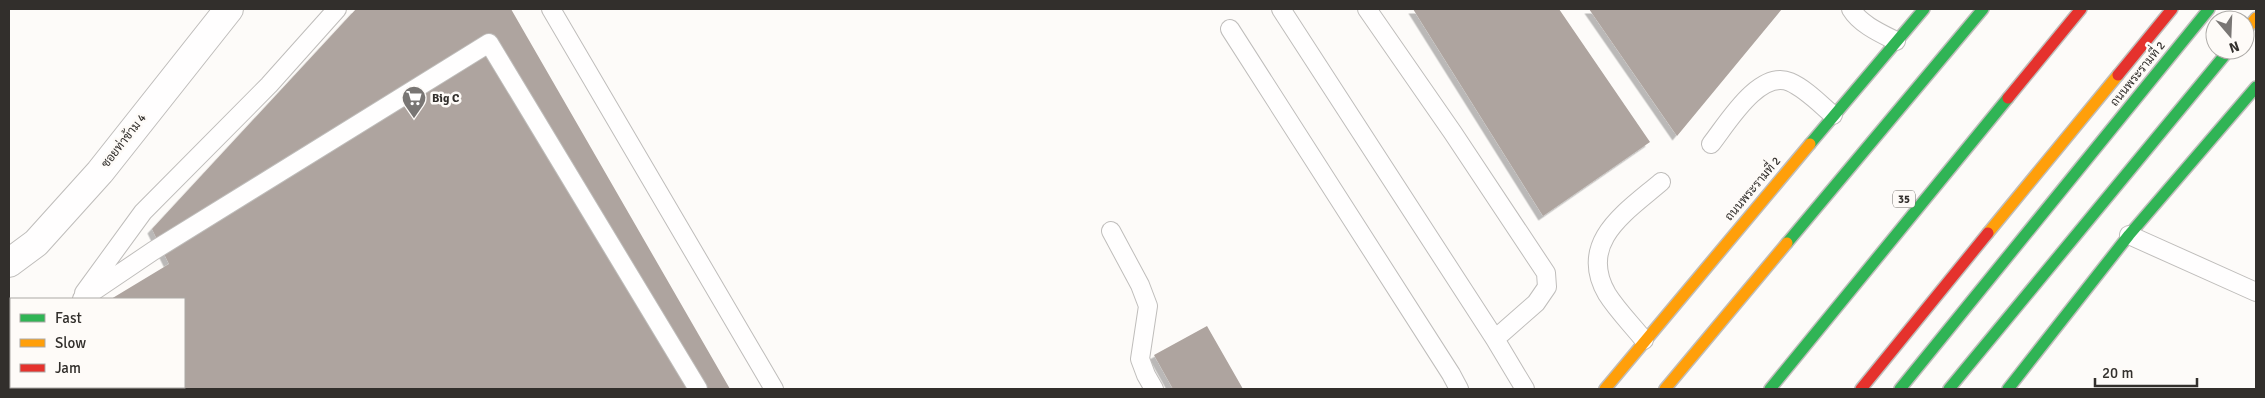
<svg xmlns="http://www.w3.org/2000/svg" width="2265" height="398" font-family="Signika,Sarabun,sans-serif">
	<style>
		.building { fill: #aea49f; filter: url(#shadow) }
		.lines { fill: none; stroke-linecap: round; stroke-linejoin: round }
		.lane-casing { stroke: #bfbdbb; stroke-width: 20 }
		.street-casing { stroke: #bfbdbb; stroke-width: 30 }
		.fast-casing { stroke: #bfbdbb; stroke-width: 14 }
		.slow-casing { stroke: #bfbdbb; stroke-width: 14 }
		.jam-casing { stroke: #bfbdbb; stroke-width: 14 }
		.lane { stroke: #fffefe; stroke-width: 18 }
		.street { stroke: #fffefe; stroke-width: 28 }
		.fast { stroke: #30b455; stroke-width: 11 }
		.slow { stroke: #ff9f0a; stroke-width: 11 }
		.jam { stroke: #e5322d; stroke-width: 11 }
		.labels { text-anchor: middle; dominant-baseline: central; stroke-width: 5; stroke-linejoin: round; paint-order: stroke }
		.shield { fill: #fefbf8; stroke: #6f6c69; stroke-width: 1 }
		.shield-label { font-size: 11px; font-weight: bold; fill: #322f2c }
		.street-label { font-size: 12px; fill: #322f2c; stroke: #fefbf8 }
		.poi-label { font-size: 12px; font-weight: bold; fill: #322f2c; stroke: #fefbf8; text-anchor: start }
	</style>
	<defs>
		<filter id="shadow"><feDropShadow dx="-4.5" dy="4.5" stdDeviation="0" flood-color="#0004"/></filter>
	</defs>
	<rect width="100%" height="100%" fill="#fdfbf9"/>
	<path class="building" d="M356,9H511L730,389H135L134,387H184V299H111L169,264L152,229Z
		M1413,9H1559L1650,142L1543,216Z
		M1589,9H1782L1677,136Z
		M1207,326L1243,389H1173L1154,355Z
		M11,383V387H29L37,389H9V384Z"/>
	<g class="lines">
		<defs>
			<path id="lane" d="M551,9L774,389
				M1281,9L1495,339L1525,389
				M1367,9L1453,133L1546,273L1547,287L1536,303L1495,339
				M1851,9C1860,24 1880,33 1896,41
				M1230,29L1451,374L1459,389
				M1711,144C1727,124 1759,69 1790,82C1806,89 1820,104 1833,115
				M1111,231L1140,285L1148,306L1140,359L1146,375L1154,389
				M2129,235L2256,292
				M84,293L143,212L269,85L337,9
				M82,299L153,251L489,43L698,389
				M1644,340C1632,325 1617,310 1607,294C1577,242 1626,212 1661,182
				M9,355L11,354
				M115,387L116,389"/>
			<path id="street" d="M9,263L36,243L100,172L229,9"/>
			<path id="fast" d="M1810,144L1924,9
				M1787,243L1983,9
				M1770,389L2008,98
				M1900,389L2209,9
				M1949,389L2229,50
				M2008,389L2129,235L2256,87"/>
			<path id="slow" d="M2245,31L2256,18
				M1988,233L2118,75
				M1605,389L1810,144
				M1665,389L1787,243"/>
			<path id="jam" d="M2118,75L2172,9
				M2008,98L2081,9
				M1861,389L1988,233"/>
		</defs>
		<use href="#lane" class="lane-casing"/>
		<use href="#street" class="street-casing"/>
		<use href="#fast" class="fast-casing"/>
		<use href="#slow" class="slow-casing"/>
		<use href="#jam" class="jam-casing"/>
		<use href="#lane" class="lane"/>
		<use href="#street" class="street"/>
		<use href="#fast" class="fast"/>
		<use href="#slow" class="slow"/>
		<use href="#jam" class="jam"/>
	</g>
	<defs>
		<symbol id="supermarket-pin" viewBox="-11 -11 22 30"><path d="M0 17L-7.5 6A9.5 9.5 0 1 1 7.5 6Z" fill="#797674" stroke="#fefbf8"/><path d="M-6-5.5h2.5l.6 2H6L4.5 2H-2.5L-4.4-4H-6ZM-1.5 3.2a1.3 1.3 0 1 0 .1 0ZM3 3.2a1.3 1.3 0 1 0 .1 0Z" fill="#fff"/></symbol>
	</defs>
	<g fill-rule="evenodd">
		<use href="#supermarket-pin" x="400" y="84" width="28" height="38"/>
	</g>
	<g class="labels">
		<rect class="shield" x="1893" y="190.5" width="22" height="17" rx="4"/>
		<g class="shield-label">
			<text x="1904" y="199">35</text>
		</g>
		<g class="street-label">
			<text transform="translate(2138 74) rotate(-51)">ถนนพระรามที่ 2</text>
			<text transform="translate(124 141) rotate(-52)">ซอยท่าข้าม 4</text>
			<text transform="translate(1753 189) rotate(-50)">ถนนพระรามที่ 2</text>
		</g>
		<g class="poi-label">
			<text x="432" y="98">Big C</text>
		</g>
	</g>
	<rect width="2265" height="398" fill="none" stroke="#322f2c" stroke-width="20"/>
	<rect x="10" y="298" width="175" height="90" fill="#fefbf8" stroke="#aca9a6"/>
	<rect x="20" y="314" width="25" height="8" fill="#30b455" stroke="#aca9a6"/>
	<text x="55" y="323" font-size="15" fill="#322f2c">Fast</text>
	<rect x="20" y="339" width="25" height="8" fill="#ff9f0a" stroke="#aca9a6"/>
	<text x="55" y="348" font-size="15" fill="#322f2c">Slow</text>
	<rect x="20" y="364" width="25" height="8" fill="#e5322d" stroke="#aca9a6"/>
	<text x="55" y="373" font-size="15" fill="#322f2c">Jam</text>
	<g transform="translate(2230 35) rotate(161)"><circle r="24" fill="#fefbf8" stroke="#aca9a6"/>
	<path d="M0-4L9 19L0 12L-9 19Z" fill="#797674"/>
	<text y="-8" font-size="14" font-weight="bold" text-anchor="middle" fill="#322f2c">N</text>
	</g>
	<path d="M2095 378v8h102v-8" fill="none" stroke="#322f2c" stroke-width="2.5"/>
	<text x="2102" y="378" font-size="15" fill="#322f2c" stroke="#fefbf8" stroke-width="4" paint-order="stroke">20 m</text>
</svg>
